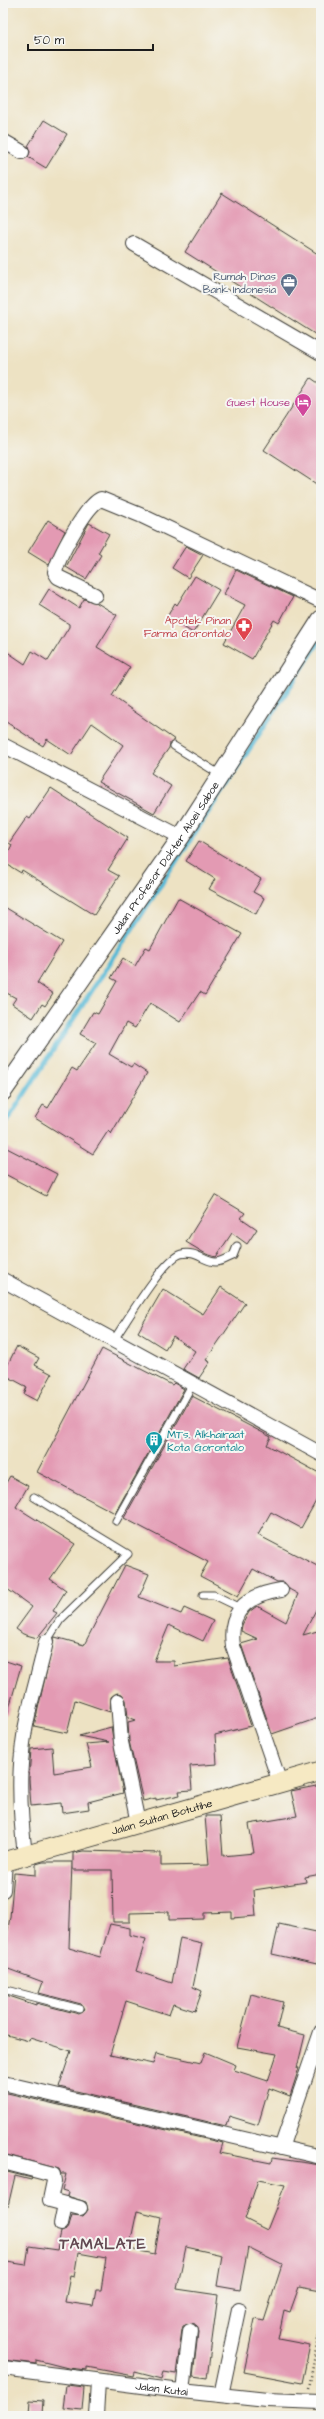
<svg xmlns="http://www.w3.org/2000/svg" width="324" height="2419" font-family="'Architects Daughter',sans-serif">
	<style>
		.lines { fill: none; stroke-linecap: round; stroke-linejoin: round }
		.stream { stroke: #57b9d6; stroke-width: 5 }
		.building { fill: #e39ab3; fill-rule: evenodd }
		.service-casing { stroke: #3b3a35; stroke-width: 9 }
		.minor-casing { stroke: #3b3a35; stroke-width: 16 }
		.tertiary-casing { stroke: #3b3a35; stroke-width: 19 }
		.secondary-casing { stroke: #3b3a35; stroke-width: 21 }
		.path { stroke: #3b3a35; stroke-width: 2.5; stroke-dasharray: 1 3; stroke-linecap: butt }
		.service { stroke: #fff; stroke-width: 7 }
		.minor { stroke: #fff; stroke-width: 14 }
		.tertiary { stroke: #fff; stroke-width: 17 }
		.secondary { stroke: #f6e9c3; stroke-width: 19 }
		.labels { text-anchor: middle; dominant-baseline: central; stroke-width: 4; stroke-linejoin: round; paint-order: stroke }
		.service-label { font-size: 11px; fill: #4e5e75; stroke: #f6f6f2; text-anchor: end }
		.hotel-label { font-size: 11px; fill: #b23c85; stroke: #f6f6f2; text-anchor: end }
		.health-label { font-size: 11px; fill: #be3a42; stroke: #f6f6f2; text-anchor: end }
		.street-label { font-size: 11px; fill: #1c1c1c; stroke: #f6f6f2 }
		.culture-label { font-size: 11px; fill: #0d838f; stroke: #f6f6f2; text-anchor: start }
		.district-label { font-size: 15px; font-weight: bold; letter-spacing: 1px; fill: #624851; stroke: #f6f6f2 }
	</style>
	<rect width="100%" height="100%" fill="#f6f6f2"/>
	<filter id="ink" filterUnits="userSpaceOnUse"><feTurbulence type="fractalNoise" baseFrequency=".025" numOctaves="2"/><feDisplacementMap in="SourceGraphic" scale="8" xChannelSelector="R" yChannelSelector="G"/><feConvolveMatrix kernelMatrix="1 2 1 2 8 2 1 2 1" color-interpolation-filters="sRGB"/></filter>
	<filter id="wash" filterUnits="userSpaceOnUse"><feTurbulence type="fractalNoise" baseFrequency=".012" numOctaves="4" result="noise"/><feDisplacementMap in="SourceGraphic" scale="16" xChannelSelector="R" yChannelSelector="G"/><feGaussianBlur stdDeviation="0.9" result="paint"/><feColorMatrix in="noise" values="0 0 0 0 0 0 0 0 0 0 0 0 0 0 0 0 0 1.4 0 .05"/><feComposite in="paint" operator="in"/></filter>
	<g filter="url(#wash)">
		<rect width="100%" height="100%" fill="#ede2c3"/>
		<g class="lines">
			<path class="stream" d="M3,1127L321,639"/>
		</g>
		<g id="blocks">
			<path class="building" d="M44,120L67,134L46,168L28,157L30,152L28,146Z
				M222,193L321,256V338L185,252Z
				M311,378L321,385V487L264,450Z
				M48,520L65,531L49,565L28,552Z
				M89,523L109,534L98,553L101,555L86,579L66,567Z
				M186,546L203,555L188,578L172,568Z
				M236,570L293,597L279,623L274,620L252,659L224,643L245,605L224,594Z
				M195,576L219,590L193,633L167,617L175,603L177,605Z
				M49,589L79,608L84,599L97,603L117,615L97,647L130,667L112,696L175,740L170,743L169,748L151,773L171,786L154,813L98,782L123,745L92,723L71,755L47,739L43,746L3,720V649L25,664L32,651L48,661L69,627V624L39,605Z
				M51,788L128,838L108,870L119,876L94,915L22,870L21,873L3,862L12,845L9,843L27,817L30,819Z
				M199,841L261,879L253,892L264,898L256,914L209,889L215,879L186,861Z
				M178,898L242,934L205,995L200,992L180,1022L150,1003L135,1028L126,1023L109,1054L131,1067L133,1064L147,1073L111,1134L108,1131L93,1154L35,1118L43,1105L48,1108L72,1068L77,1071L96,1043L80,1034L93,1012L98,1014L117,981L111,978L123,958L135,966L146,947L150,949Z
				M3,906L62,942L37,983L53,994L45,1006L42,1004L33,1018L12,1004L16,998L3,991Z
				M3,1146L57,1174L46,1196L3,1173Z
				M215,1195L245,1213L241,1218L257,1229L247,1244L232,1233L216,1257L206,1254L186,1242Z
				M221,1287L245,1303L206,1360L210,1362L199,1378L183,1369L195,1351L173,1336L165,1349L138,1332L163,1289L203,1314Z
				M17,1346L39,1358L35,1365L52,1374L37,1401L24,1394L27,1387L3,1374Z
				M102,1349L172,1385L174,1383L184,1389L115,1513L37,1472Z
				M192,1396L271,1437L267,1445L321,1474V1492L301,1528L271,1512L258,1535L321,1568V1600L303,1635L321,1630V1717L272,1734L241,1644L258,1639L241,1631L242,1625L249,1612L257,1606L286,1622L298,1594L289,1589L284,1582H277L253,1569L238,1596L200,1576L208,1562L124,1518Z
				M10,1476L28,1486L16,1507L75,1544L50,1579L66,1590L53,1611L57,1613L37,1638L23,1634L16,1629L32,1607L3,1586V1488Z
				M125,1565L149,1574L139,1597L181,1614L184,1608L213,1621L203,1641L169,1625L154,1661H174V1666L228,1658L251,1726L215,1735L217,1764L190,1766L192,1790L179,1791L180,1795L156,1800V1798L143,1801L129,1741L128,1722L136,1720L128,1717L126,1700L122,1694L117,1693L111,1697L110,1712L75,1700L67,1733L34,1726L54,1639L55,1637L84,1645Z
				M3,1660L21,1666L7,1715L3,1714Z
				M111,1727L123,1793L88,1802L89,1809L62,1813L61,1803L31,1806L29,1779L31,1749L52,1747L54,1773L92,1767L86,1744L109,1742L79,1736Z
				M321,1785V1874L305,1877L306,1882L254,1890L256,1916L232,1918V1912L204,1913V1919L169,1920V1912L130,1913V1922H113L112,1870H73V1853L83,1851L161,1853V1866L209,1865L205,1816H220L223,1856L254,1853L249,1824L297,1816L291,1791Z
				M43,1862H72L69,1948L100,1957L110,1924L130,1928V1935L146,1939L136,1971L172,1983L180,1938L202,1943L193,1987L202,1991L195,2011L173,2004L169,2015L126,2001L110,2055L153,2064L156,2053L201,2063L205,2052L236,2065L234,2070L268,2081L277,2054L237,2047L251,1994L283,2002L277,2028L305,2035L297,2068H299L290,2096L269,2088L258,2125L229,2116L226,2126L59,2087L71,2051L30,2038L29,2041L3,2034V1994L36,2005V2003L79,2014L85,2010L81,2004L39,1993L43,1982L3,1967V1933L7,1934L10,1917L14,1873L36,1875V1864Z
				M279,1924L321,1933L317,1964L272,1954Z
				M3,2092L223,2143L220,2153L271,2163L272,2158L321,2165V2291L299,2287L290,2312L284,2310L278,2339L310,2345L302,2383L244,2372L255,2319L264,2321L282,2265L248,2248L240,2290L217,2286L222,2255L186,2247L177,2289L218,2295L207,2378L193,2376L198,2332L195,2324L191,2323L183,2326L182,2330L176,2374L164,2372L162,2379L135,2372L134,2376L87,2367V2370L68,2368L36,2360V2364L3,2360V2284L7,2262L26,2265L29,2246L57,2250L61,2232L68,2229L72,2215L83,2216L88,2210L86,2202L67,2196L68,2192L62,2190L66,2174H61L59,2169L3,2154ZM258,2180L285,2185L267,2230L245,2219ZM137,2211L161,2217L155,2254L129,2249ZM78,2253L106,2258L101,2290H96L93,2306L65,2302L70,2276L74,2277Z
				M3,2171L32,2178L31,2180L15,2176L8,2206H3Z
				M66,2385L84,2387L82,2410L63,2408Z
				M30,2400L43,2401L42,2414L29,2413Z"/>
		</g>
	</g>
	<g filter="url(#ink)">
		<use href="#blocks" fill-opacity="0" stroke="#3b3a35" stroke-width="1"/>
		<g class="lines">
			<defs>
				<path id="service" d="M174,746L221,775
					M113,1341C125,1324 163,1259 181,1254C196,1250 204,1262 216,1262C222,1262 227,1258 233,1256L237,1246
					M34,1497L128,1554L60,1620L46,1642
					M116,1521L192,1385
					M203,1595H214L241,1608
					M3,1989L80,2009"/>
				<g id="minor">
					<path d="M3,141L22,152"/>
					<path d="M134,244L321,353"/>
					<path d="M95,595L58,577L55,572C59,556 86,505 101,499L140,515L321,601"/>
					<path d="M3,745L181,837"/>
					<path d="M3,1280L321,1454"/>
					<path d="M118,1701L121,1742L138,1823"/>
					<path d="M280,1783L233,1646C228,1610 248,1595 281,1590"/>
					<path d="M25,1855C21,1822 18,1787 22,1753C25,1716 38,1679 46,1642"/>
					<path d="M3,1890L5,1861"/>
					<path d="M3,2083L321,2157"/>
					<path d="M281,2148L321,2032"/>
					<path d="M3,2162L53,2175L54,2181L50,2200L80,2208"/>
					<path d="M61,2224L65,2204"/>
					<path id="s1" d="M3,2368L172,2390L267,2400L321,2402"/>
					<path d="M183,2391L190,2331"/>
					<path d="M221,2395L239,2310"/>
					<path d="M96,2416L98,2381"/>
				</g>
				<g id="tertiary">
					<path id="s2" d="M3,1092L181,837L321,619"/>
				</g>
				<g id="secondary">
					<path id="s3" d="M3,1862L321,1771"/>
				</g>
			</defs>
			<use href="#service" class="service-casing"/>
			<use href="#minor" class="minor-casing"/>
			<use href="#tertiary" class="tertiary-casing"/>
			<use href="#secondary" class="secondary-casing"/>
			<path class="path" d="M309,2388L321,2322"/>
			<use href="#service" class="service"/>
			<use href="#minor" class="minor"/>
			<use href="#tertiary" class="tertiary"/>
			<use href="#secondary" class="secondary"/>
		</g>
	</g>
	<defs>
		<symbol id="office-pin" viewBox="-11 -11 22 30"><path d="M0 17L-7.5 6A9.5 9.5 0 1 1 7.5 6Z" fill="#5c6f8a" stroke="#f6f6f2"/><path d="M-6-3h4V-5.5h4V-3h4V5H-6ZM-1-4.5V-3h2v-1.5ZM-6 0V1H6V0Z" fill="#fff"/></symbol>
		<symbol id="hotel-pin" viewBox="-11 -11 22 30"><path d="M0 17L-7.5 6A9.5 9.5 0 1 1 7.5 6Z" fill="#d1479c" stroke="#f6f6f2"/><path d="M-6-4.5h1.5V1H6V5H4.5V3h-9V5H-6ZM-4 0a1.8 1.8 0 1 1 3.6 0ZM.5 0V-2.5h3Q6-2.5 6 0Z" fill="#fff"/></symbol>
		<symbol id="pharmacy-pin" viewBox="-11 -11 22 30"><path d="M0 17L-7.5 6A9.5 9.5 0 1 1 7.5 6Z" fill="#e0444e" stroke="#f6f6f2"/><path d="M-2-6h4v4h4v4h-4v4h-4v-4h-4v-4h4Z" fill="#fff"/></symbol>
		<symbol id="building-pin" viewBox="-11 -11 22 30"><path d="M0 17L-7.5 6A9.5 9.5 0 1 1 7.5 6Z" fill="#0f9aa8" stroke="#f6f6f2"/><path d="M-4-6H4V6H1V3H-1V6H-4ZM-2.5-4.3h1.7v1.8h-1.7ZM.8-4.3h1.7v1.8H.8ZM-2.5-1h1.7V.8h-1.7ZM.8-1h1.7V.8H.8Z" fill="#fff"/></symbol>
	</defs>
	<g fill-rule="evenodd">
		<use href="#office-pin" x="279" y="272" width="20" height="27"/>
		<use href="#hotel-pin" x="293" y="392" width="20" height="27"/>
		<use href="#pharmacy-pin" x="234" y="616" width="20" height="27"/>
		<use href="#building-pin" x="144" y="1430" width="20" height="27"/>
	</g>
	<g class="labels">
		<g class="service-label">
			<text x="276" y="276">Rumah Dinas<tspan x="276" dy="13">Bank Indonesia</tspan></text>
		</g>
		<g class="hotel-label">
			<text x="290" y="402">Guest House</text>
		</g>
		<g class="health-label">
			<text x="231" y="620">Apotek Pinan<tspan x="231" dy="13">Farma Gorontalo</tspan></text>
		</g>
		<g class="street-label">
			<text stroke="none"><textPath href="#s2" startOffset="285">Jalan Profesor Dokter Aloei Saboe</textPath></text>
			<text stroke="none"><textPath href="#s3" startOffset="165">Jalan Sultan Botutihe</textPath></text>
			<text stroke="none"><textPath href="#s1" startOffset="160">Jalan Kutai</textPath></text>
		</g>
		<g class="culture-label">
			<text x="167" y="1434">MTs. Alkhairaat<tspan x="167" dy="13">Kota Gorontalo</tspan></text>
		</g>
		<g class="district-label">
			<text x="103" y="2244">TAMALATE</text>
		</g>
	</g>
	<rect width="324" height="2419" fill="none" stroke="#f6f6f2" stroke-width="16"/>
	<path d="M28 44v6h125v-6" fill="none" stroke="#1c1c1c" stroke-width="2"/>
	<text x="34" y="44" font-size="12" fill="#1c1c1c" stroke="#f6f6f2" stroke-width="3" paint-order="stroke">50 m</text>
</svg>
